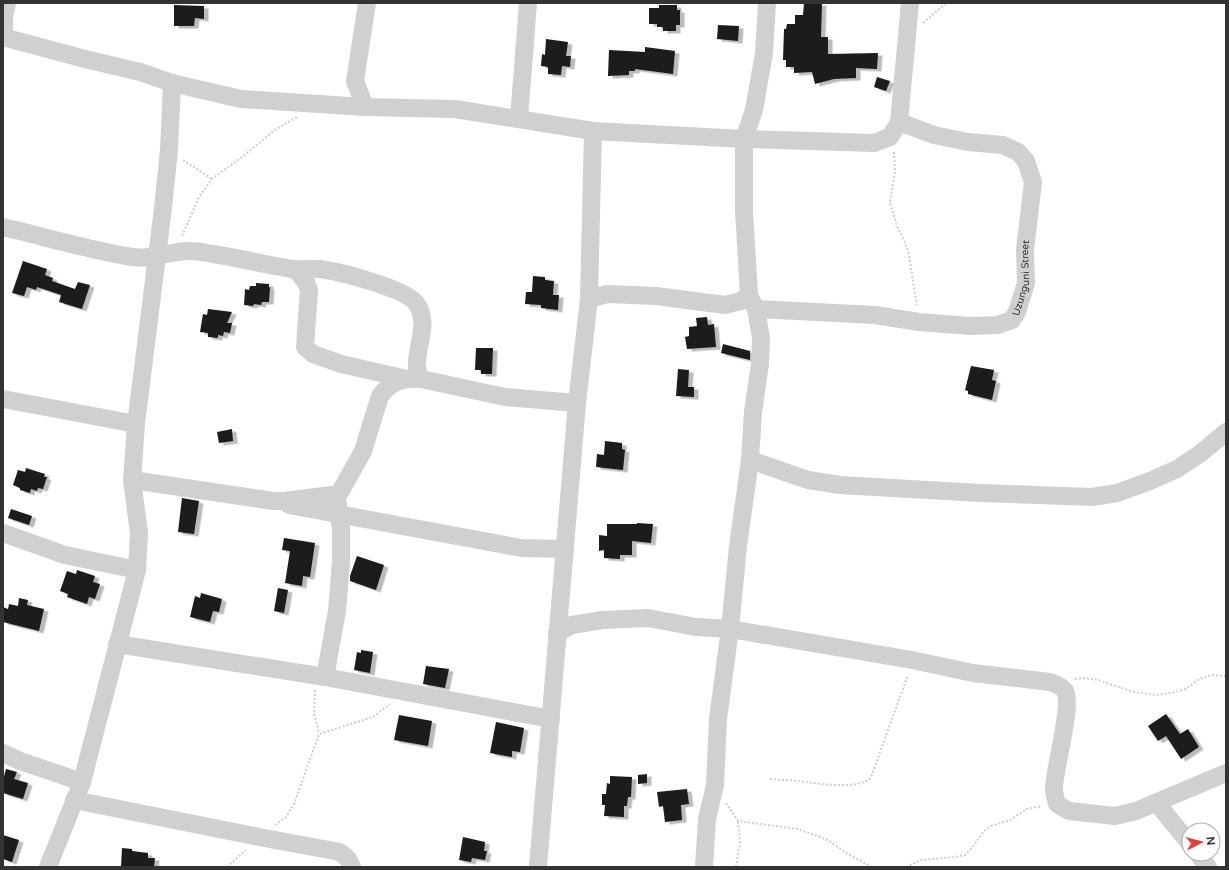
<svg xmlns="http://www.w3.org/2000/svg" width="1229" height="870" font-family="'Varela Round',sans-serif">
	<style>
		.building { fill: #1a1a1a; filter: url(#shadow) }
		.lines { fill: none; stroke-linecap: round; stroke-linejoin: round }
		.path { stroke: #cdcdcd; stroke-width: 2; stroke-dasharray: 2 2; stroke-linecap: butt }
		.minor { stroke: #d0d0d0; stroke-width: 18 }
		.labels { text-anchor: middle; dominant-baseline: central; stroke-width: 4; stroke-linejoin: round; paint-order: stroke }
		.street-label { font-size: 10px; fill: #333; stroke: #fff }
	</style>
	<defs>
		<filter id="shadow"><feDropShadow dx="4.5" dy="2.5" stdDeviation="0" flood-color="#0004"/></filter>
	</defs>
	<rect width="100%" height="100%" fill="#fff"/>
	<path class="building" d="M804,3H822L821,37H828V54L878,53L877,69L856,68V78L834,79L815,84L812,72L794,73V67H786V60H783L784,29H786L787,24H795V15H803Z
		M174,5L204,6V19L195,18L194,26H174Z
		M659,5H677V10H680V25H676V31H663V27H657V24H649V8H659Z
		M718,25L739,26L738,41L717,39Z
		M546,39L568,42L566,56H571L570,67L562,66L561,75L548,74V67L541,66L542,54L545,55Z
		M645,47L675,51L673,74L635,69V71H629V75L608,76L609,50L645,52Z
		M877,77L890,81L886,91L874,87Z
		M23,261L47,269L45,275L53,278L52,281L75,289L78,282L90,285L82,309L59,302L61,295L37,287L36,290L27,287L24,296L12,293Z
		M533,276L545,277V280L554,281L553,295H559L558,310L541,308V305L525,304L526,292H532Z
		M256,283L269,284V287L270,288L269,302H262L261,305L254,304L253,306L244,305L245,289L249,290L250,286H256Z
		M208,309L232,312L227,323H232L230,333L224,332L223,336L218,335V338L208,337V333L200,332L203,314L207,315Z
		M707,317L708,325L714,324L716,347L687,349L685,337L689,336V327L697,326L696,318Z
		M723,344L750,351V360L721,353Z
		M476,348H493L492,374H481V370H475Z
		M971,366L994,370L992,380L996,381L992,400L968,394V391L965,390Z
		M678,369L689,370L688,387H694V397L676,396Z
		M232,429L233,441L219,443L217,432Z
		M605,441L622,443V449L625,450L623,470L596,467L597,454L604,455Z
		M26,468L45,474L44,477H47L43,489L38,488L37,491L31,489L30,493L20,490V488L13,485L18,470L25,472Z
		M182,498L199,501L194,534L178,532Z
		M11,509L32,516L29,525L8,518Z
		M637,523L653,524L651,543L632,541V555H620V559L604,558V550L599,551V535L607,536V524H637Z
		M284,538L315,543L310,577L303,576L302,586L285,583L290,551L282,550Z
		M357,556L384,565L376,590L350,581V576Z
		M77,570L95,576L93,582L100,584L95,599L89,597L87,604L67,597L68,594L60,591L67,571L76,574Z
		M278,588L288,590L284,613L274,611Z
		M201,593L222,599L219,612L213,611L210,622L190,617L195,596L200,598Z
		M19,598L28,600L27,605L44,609L39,631L3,622V607L8,609L9,604L18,606Z
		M361,650L373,652L370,673L354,670L357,652L361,653Z
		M426,666L449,669L445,688L423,684Z
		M1166,714L1180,734L1188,729L1199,747L1181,759L1166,736L1158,741L1148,726Z
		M399,715L432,721L428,746L394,740Z
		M496,722L524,728L520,752L512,751V757L490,753Z
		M6,769L17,772L14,779L28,783L23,799L3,793V780Z
		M647,774V783L638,784V775Z
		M610,776L632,777L631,797H628L627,806H624V817L604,816L605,805H602V794H606L607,783L610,784Z
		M687,789L689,804L681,805L682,820L665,822L663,806L659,807L657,792Z
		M3,835L19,840L12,862L3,859Z
		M463,837L485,842L484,851H487L485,860L472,858L471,862L459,860Z
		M122,848L132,849V851L148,853V858H155L154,867H121Z"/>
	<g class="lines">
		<path class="path" d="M923,23L946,3
			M894,152L895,170L890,203L897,226L905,242L909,255L917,307
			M183,160L212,179
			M182,236L199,197L212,179L242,157L276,129L297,117
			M1075,679L1082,678L1098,680L1134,692L1157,695L1175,692L1186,689L1199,679L1212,675L1226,676
			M315,690L314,714L319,733
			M770,779C780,780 789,780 798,781C814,783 861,791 871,777L908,675
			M726,803L738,821L798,829L828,840L848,854L872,867
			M275,825L286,817L294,804L319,734L373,717L390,704
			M227,867L246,850
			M736,867L740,843L738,821
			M906,867L921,860L955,857L965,855L972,848L984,831L991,826L1011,820L1026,809L1042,806"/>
		<g class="minor">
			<path d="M3,37L85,59L140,72L172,83L241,99L365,107L455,109L593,131L744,139L874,143L890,137L899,122L910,3"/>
			<path d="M4,37V17L7,3"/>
			<path d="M365,107L355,81L367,3"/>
			<path d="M519,118L528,3"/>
			<path d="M3,227C46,237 89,250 132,257C153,260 172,250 192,251C199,251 206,253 213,254C240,258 266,265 293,269C302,270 311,268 320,269C341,272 404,288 416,303C431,324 415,347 417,368C418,372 419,376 421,379"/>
			<path d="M295,269L306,282L309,290L305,347L313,354L341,364L407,379"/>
			<path d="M589,299L607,294L656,296L725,305L741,301L749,295"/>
			<path id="s1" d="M756,309L875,315L919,322L971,326L998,325L1012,320L1017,312L1026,283L1025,250L1033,182L1026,161L1018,152L1003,145L968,142L934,135L899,122"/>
			<path d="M3,399L136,424"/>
			<path d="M750,460L808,480L840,485L981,493L1092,497L1117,493L1150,481L1177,469L1201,453L1226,432"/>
			<path d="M132,480L273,501H284L339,494L363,451L380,396C391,381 403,378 421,379L505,397L577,403"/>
			<path d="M289,505L521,548L565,549"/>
			<path d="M3,533L65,555L137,570"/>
			<path d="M557,633L572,625L602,620L648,618L696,627L730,629L912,660L973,673L1050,682C1055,684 1062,686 1065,691C1073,705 1054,769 1054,789C1054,794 1056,799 1057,804L1069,811L1115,816L1136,811L1226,773"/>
			<path d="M117,644L325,677L551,719"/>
			<path d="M325,677L337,611L341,561V527L338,514V504"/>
			<path d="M3,753L20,761L82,782"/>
			<path d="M74,800L259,837L340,852L348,859L352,867"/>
			<path d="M1157,803L1189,843"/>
			<path d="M1198,854L1208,867"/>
			<path d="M48,867L82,782L137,570L139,533L132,480L136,424L163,208L169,150L172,83"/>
			<path d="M538,867L577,403L589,299L593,131"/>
			<path d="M704,867L707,819L715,785L718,719L730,629L738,546L750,460L753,412L760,364L761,338L756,309L749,295L744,211V139L754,110L764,53L767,3"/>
		</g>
	</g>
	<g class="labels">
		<g class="street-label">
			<text stroke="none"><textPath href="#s1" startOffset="302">Uzunguni Street</textPath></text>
		</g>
	</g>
	<rect width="1229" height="870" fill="none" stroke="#333333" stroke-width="8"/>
	<g transform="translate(1201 842) rotate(83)"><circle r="19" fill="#ffffff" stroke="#adadad"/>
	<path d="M0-3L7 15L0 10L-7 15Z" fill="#e23d3f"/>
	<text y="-6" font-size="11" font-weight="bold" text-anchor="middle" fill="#333333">N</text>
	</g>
</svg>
